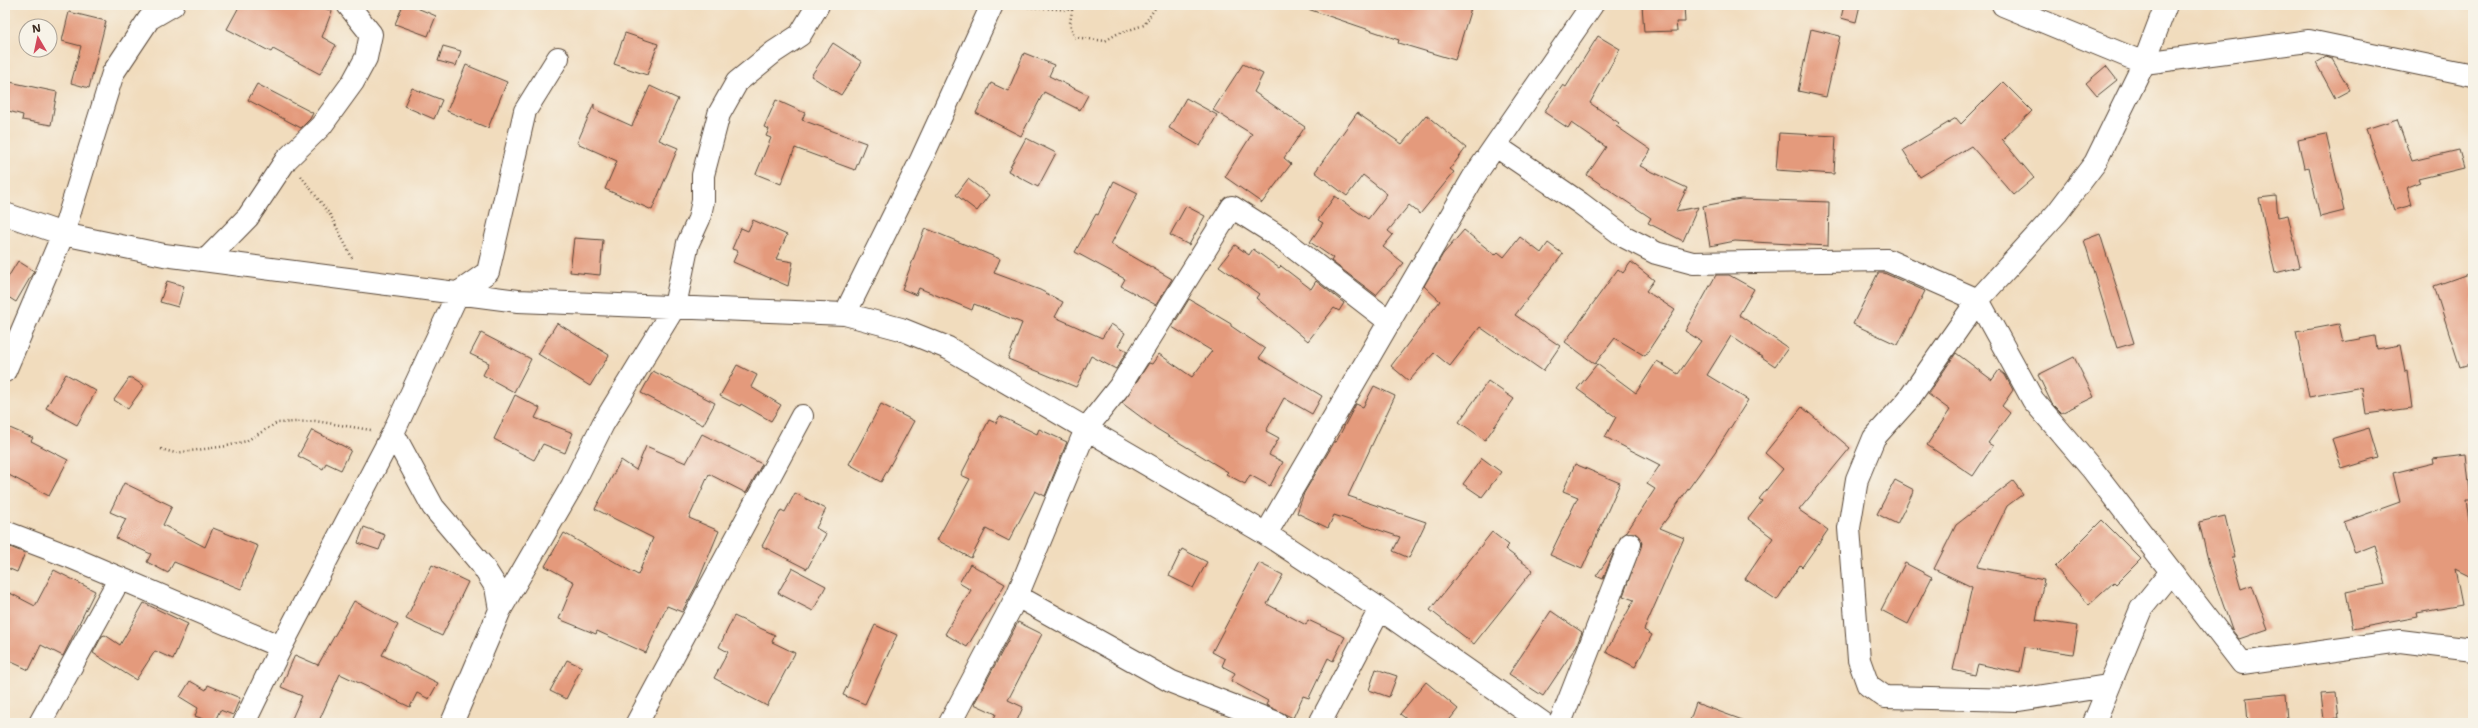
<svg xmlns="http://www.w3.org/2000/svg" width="2478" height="728" font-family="'Shantell Sans',sans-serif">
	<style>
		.building { fill: #e49a7c }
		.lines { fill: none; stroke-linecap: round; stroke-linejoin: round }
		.street-casing { stroke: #564536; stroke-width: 24 }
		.path { stroke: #564536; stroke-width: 2.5; stroke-dasharray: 1 3; stroke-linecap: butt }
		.street { stroke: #fff; stroke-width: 22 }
	</style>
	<rect width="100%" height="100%" fill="#f7f3e8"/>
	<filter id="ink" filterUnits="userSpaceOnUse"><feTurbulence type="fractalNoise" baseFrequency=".025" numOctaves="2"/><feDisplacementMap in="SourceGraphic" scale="8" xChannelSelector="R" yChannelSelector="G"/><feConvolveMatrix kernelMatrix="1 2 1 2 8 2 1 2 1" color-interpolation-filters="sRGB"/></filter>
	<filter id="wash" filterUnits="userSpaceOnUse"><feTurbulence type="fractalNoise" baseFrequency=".012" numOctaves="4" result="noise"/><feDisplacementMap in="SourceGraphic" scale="16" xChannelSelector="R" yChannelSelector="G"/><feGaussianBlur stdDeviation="0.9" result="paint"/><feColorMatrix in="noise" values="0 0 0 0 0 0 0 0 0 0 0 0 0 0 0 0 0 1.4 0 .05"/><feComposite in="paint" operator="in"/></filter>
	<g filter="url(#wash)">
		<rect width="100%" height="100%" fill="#f1dcbd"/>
		<g id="blocks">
			<path class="building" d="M240,5H316L332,11L322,37L336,45L320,74L273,49L271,52L227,29Z
				M403,5H410L436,16L428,36L395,24Z
				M1303,5H1472L1455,60L1398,43L1399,40L1302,7Z
				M1642,5H1684L1685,22H1676L1677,31L1644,32Z
				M1844,5H1860L1856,22L1841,18Z
				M69,12L106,21L89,88L71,83L81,46L62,41Z
				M1811,29L1840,36L1826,97L1798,91Z
				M625,33L658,44L647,75L614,64Z
				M1598,36L1620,49L1590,103L1619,123L1616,126L1651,150L1640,166L1687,188L1676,211L1698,207L1683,241L1648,223L1651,218L1587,175L1606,147L1571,123L1568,128L1544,112L1563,85L1566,87Z
				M833,43L862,62L841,95L811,76Z
				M443,46L461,51L456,66L438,61Z
				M1024,53L1054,65L1049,76L1088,95L1080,110L1044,92L1021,136L976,113L991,83L1008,91Z
				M2326,57L2332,59L2350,90L2335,98L2316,63Z
				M1243,64L1263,74L1254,92L1305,127L1284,158L1291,164L1262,203L1225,177L1252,134L1213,110Z
				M466,65L507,82L488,128L447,111Z
				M2106,66L2117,80L2097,96L2086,83Z
				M5,81L57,92L51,125L22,120L23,115L5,110Z
				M2003,82L2032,111L2002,140L2034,178L2014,195L1971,146L1920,177L1903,150L1956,118L1961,124Z
				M257,84L313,113L310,119L301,128L248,100Z
				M650,86L678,99L659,140L678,148L652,210L605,189L617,161L577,143L594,104V109L632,126Z
				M412,88L442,100L434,119L404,106Z
				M1186,98L1217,115L1200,146L1169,128Z
				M776,100L805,113L802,120L866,143L855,170L795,148L781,184L756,174L771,138L766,136L769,129L764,127Z
				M1357,113L1402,144L1426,115L1466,148L1450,169L1454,172L1420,214L1409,205L1388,231L1393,235L1383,247L1404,263L1376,295L1331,261L1333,258L1310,242L1323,223L1318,220L1335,196L1368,219L1387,194L1363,175L1347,196L1315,172Z
				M2397,119L2412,161L2459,150L2464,168L2418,179L2420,182L2407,187L2412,205L2394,210L2366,129Z
				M1779,133L1836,136L1834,174L1776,170Z
				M2326,134L2344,211L2320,217L2309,167L2304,168L2298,140Z
				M1026,138L1056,153L1038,187L1008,171Z
				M968,179L989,195L977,211L956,195Z
				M1114,181L1138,193L1111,244L1172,279L1156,305L1121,286L1125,279L1075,252L1096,214L1098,215Z
				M2276,196L2278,217L2288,215L2300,267L2275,273L2259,198Z
				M1741,199L1829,202L1828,246L1735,241L1710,246L1703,206Z
				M1186,206L1205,216L1189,245L1170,235Z
				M753,220L787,235L776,259L793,262L788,286L733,262L738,251L732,249L741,228L748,231Z
				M925,228L1000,259L994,273L1040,290L1063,302L1055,317L1102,338L1111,324L1125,333L1118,346L1127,351L1116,369L1091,356L1076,387L1008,359L1022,323L974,304L972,310L919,288L916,295L902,289Z
				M1464,230L1495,255L1498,252L1504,257L1520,237L1541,253L1548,243L1563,254L1515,315L1560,346L1543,371L1480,327L1450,366L1434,353L1409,381L1391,366L1440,301L1424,286L1443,254Z
				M2100,234L2134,343L2117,348L2084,240Z
				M574,238L603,240L600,275L570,272Z
				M1235,245L1249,255L1253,249L1279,268L1281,266L1311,289L1316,281L1344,303L1339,311L1334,308L1308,341L1256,298L1259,294L1219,266Z
				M18,261L34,271L16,302L5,295V282Z
				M1631,262L1654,280L1646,291L1675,310L1645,356L1615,338L1595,364L1565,342L1618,269L1623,273Z
				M1878,273H1884L1925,291L1898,345L1853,324Z
				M2468,274L2473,290V363L2460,367L2434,286Z
				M1716,275H1729L1754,289L1739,315L1788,348L1775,366L1731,336L1707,375L1748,400L1715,452L1660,528L1684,538L1644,630L1652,635L1635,667L1606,652L1634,600L1623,596L1642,543L1635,533H1626L1655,489L1647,484L1660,465L1605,437L1616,417L1577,389L1597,364L1636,393L1657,361L1678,374L1701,341L1685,331Z
				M167,281L184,286L178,307L160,302Z
				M1189,299L1231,324V326L1265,349L1259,358L1322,396L1312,414L1284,398L1266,431L1279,438L1269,455L1283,462L1270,486L1250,475L1245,484L1226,474L1228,472L1157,429L1122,403L1149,363L1152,364L1159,354L1192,377L1212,351L1172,327Z
				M557,323L609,355L590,386L538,354Z
				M2339,324L2343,342L2375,336L2377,349L2400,345L2405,372L2407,371L2412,408L2366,414L2362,387L2309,397L2296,332Z
				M481,333L531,359L514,392L483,375L489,363L470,354Z
				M1956,353L1992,380L1999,370L2005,375L2013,390L2002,406L2010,413L1988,443L1993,446L1973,476L1927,445L1950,410L1928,394Z
				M2074,357L2094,397L2061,413L2052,404L2038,375Z
				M737,365L757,375L751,387L781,405L771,421L741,404L740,406L720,396Z
				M653,371L715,403L703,425L641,393Z
				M66,374L96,391L77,425L46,408Z
				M130,377L144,386L128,409L114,400Z
				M1488,381L1514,399L1485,440L1459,422Z
				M1374,386L1395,396L1348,496L1426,522L1409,558L1393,551L1400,537L1334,515L1328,528L1297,513L1304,493L1335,441L1336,442L1356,404L1363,407Z
				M515,395L540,408L535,418L573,433L565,453L543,444L534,460L494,439Z
				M881,404L914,421L881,482L849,464Z
				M1802,407L1850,448L1799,510L1828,530L1802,567L1800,565L1777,600L1745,579L1773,538L1748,519L1762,501L1759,499L1783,469L1765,453Z
				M1000,416L1037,434L1039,429L1067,442L1045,496L1035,491L1009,541L986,529L971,558L937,540L970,479L961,475L989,420L996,423Z
				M5,426L33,438L31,441L68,460L49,496L5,473Z
				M2369,428L2378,458L2342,469L2332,439Z
				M312,430L351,450L341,470L326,463L323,469L298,456Z
				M702,434L762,464L746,493L709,474L689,518L719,531L697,584L682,612L667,606L646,653L597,631L596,634L559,619L574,582L545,566L564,533L638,575L653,538L595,509L621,460L636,470L646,446L686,463Z
				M2466,455L2471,501H2466L2473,545V578L2455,569L2462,605L2417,613L2418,617L2353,629L2346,592L2386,584L2375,545L2355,553L2344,522L2400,502L2393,473L2434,463L2433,459Z
				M1482,458L1501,472L1482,497L1463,484Z
				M1575,464L1620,483L1582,569L1550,555L1578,497L1563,491Z
				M1895,480L1914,490L1897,524L1877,514Z
				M2013,481L2023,494L2007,506L1977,567L2044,580L2036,620L2078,626L2073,654L2025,647L2020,673L1978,664L1975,675L1953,670L1972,587L1934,569L1956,525Z
				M124,483L172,506L163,525L205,547L213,528L258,546L241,589L174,562L168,573L147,562L151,554L116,538L126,519L110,512Z
				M795,493L826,509L816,528L826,534L807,569L762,546L781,510L785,512Z
				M2225,516L2235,558H2232L2241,589L2252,585L2268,629L2239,639L2232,630L2209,564L2199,522Z
				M2102,520L2141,559L2116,584L2114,582L2089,605L2055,567Z
				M364,527L385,535L379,550L358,543Z
				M1492,532L1509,545L1505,549L1533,570L1474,644L1430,610Z
				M5,545L25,553L17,572L5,567Z
				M1182,549L1207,562L1193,588L1169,576Z
				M1615,549L1603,579L1596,576Z
				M1259,563L1283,575L1267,604L1306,625L1308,620L1345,637L1333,661L1328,658L1309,698L1303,696L1293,718L1266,705L1268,701L1231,681L1235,673L1222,666L1225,659L1212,652Z
				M1905,563L1932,577L1908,624L1881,610Z
				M970,564L1005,584L967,647L945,634L971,590L959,583Z
				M432,565L468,582L442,636L406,619Z
				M792,568L826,586L813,611L778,593Z
				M54,570L95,591L63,656L41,645L29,670L5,659V602L10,593L35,606Z
				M354,601L398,625L382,655L438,683L429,699L417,693L410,707L340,674L318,723H290L302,696L281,687L295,655L318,665Z
				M144,603L188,624L173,659L155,651L136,680L93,653L102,636L105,635L120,645Z
				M1551,611L1582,632L1577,645L1543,696L1509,674Z
				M734,616L775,635L772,642L795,653L767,706L714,678L728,652L719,647Z
				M1018,622L1042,634L1008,700L1023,707L1016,723H992L996,714L974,704Z
				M875,625L897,635L865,704L843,695Z
				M567,660L582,667L566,699L550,691Z
				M1376,669L1397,676L1389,697L1369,690Z
				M190,681L206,690L208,685L240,698L233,715L220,710L214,723L195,716L198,708L180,697Z
				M1426,682L1458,709L1447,723H1412L1400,714Z
				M2336,693L2339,719L2324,720L2321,694Z
				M2285,694L2287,720L2248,723L2246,698Z
				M1696,703L1745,721V723H1689Z"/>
		</g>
	</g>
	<g filter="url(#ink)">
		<use href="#blocks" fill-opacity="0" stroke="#564536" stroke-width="1"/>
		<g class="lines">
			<defs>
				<path id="street" d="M2003,5L2144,63L2309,41L2473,75
					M1496,146L1580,203L1625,237L1656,253L1693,263L1887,260L1978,300L2033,400L2092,469L2242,663L2400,641L2473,650
					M5,214L63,234L164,255L518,301L845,314L901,329L948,348L1266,534L1380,609L1543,723
					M206,260L248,217L286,160L321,126L353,82L366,58L371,34L348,5
					M845,314L921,160L992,5
					M5,371L63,234L113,73L149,19L173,5
					M393,433L433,507L482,565L496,587L500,610
					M5,532L68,556L281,647
					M1266,534L1473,178L1592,5
					M1017,596L1172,682L1277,723
					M2107,686L2019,700L1885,697L1868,685L1859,660L1849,528L1857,479L1874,438L1908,400L1978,300L2057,213L2095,163L2144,63L2166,5
					M40,723L120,578
					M244,723L281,647L393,433L458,293L488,272L525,111L558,58
					M452,723L500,610L572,486L603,424L675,306L688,243L699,219L703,201V175L719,114L737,82L774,52L800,35L818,5
					M637,723L802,416
					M950,723L1017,596L1086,429L1120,386L1232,207L1281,238L1390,322
					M1320,723L1380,609
					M1560,723L1630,544
					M2094,723L2141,609L2171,572"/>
			</defs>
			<use href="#street" class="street-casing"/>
			<path class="path" d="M1012,6L1072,10L1070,23L1074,37L1105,41L1117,34L1144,25L1157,5
				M301,176L331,216L352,258
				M161,449L175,453L227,446L246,441L277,423L315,421L371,430"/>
			<use href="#street" class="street"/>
		</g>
	</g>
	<rect width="2478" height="728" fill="none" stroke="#f7f3e8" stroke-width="20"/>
	<g transform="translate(38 38) rotate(351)"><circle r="19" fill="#f7f3e8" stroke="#aca397"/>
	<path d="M0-3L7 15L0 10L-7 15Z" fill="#d1495b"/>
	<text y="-6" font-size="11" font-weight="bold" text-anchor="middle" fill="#3b2a1e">N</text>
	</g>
</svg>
